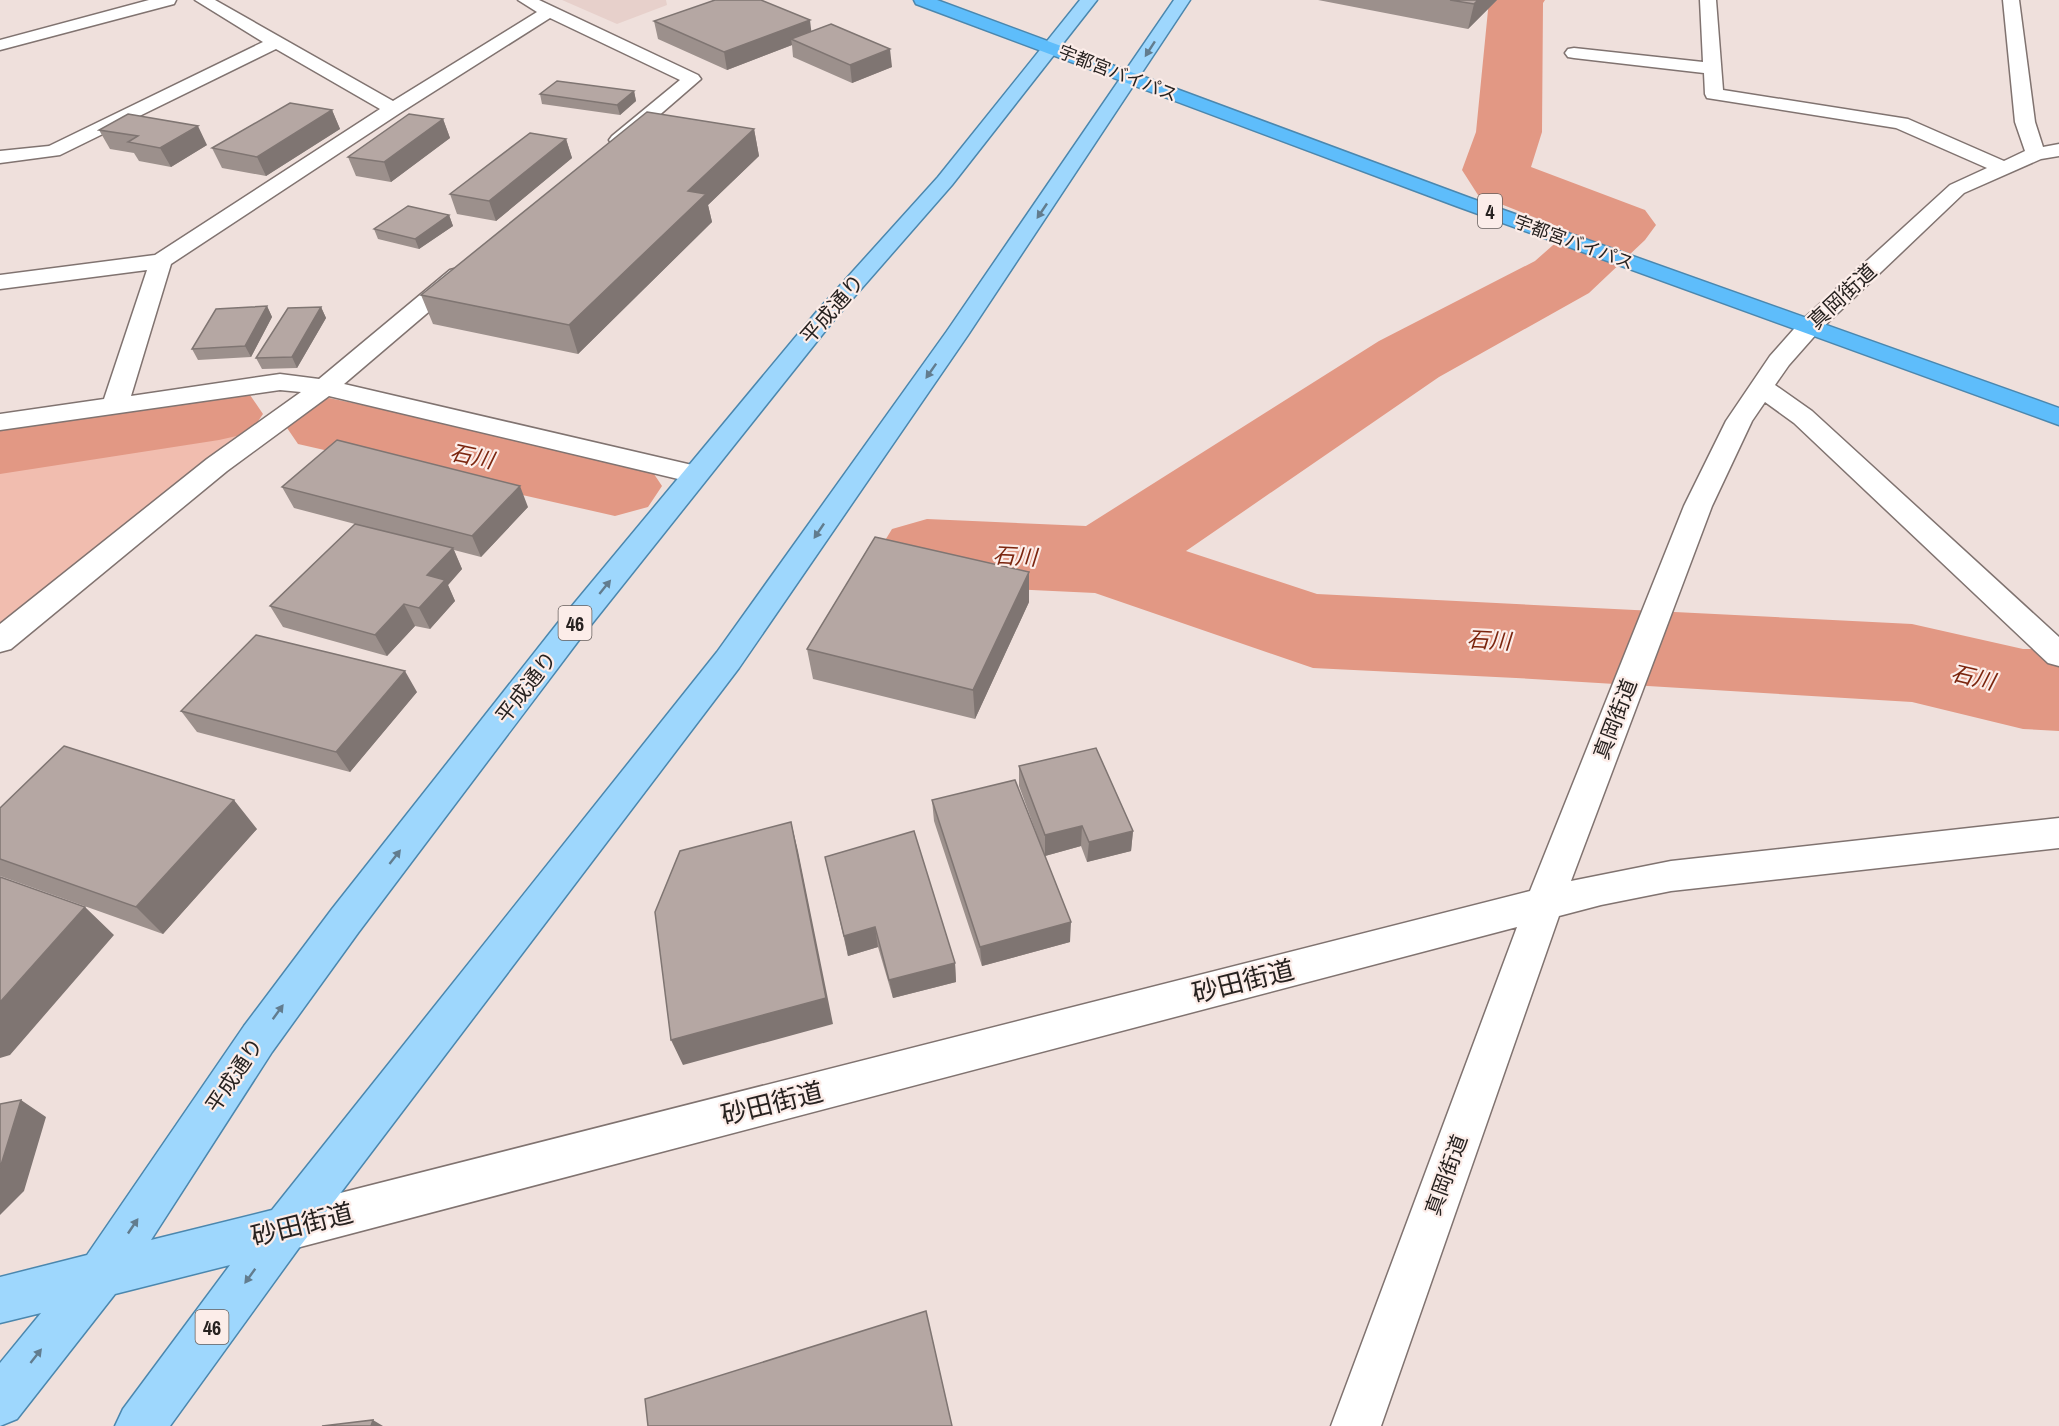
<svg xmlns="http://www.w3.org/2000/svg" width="2059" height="1426" font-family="'Archivo Narrow','Noto Sans JP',sans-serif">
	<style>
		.built { fill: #e7d0cb }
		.green { fill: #f1bdaf }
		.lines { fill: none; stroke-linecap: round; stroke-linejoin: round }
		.river { fill: #e29884; fill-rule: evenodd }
		.minor-casing { stroke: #807370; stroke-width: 3 }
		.major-casing { stroke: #4b87ae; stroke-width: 3 }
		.highway-casing { stroke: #4b87ae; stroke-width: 3 }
		.minor { fill: #fff; fill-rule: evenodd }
		.major { fill: #9ed7fd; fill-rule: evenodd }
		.highway { fill: #5ebdfb; fill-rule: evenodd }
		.wall { fill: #9c908c }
		.shaded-wall { fill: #7f7572 }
		.building { fill: #b5a7a3; stroke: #7f7572; stroke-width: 1.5 }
		.oneway { fill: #627c8e }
		.labels { text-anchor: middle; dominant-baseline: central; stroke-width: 4.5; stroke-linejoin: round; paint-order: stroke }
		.far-street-label { font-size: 18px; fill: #272220; stroke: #fcede9 }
		.shield { fill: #fcede9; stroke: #675f5c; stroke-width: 1.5 }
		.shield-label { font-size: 20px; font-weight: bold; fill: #272220 }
		.street-label { font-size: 21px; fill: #272220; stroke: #fcede9 }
		.water-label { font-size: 22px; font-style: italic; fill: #7b250e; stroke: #fcede9 }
		.near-street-label { font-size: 26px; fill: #272220; stroke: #fcede9 }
	</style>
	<rect width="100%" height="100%" fill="#efe0dc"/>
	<path class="built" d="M562,0H666L667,5L617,24Z"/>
	<path class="green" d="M236,422L246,430L0,626V459Z"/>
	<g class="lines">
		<path class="river" d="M1489,0H1545L1543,3L1542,132L1531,167L1645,210L1656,225L1645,240L1589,293L1439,377L1186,551L1317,594L1912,624L2023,649H2059V731L2023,729L1912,702L1516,678L1313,668L1095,593L927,585L892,575L878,552L892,529L927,519L1086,526L1379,341L1535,261L1569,231L1478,195L1462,170L1476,132Z
			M219,388L250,395L263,414L250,433L219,440L0,474V418Z
			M329,398L648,465L662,486L648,507L615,516L298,444L285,425L298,406Z"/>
		<defs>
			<path id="minor" d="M149,0H176L174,4L0,50V40Z
				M195,0H215L393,101L537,12L518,0H539L698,75L701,79L626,144H612L609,140L612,136L680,80L550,18L400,113L171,264L131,396L280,374L319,379L450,270L458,268L466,270L469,275L466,280L344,384L705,468L709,474L705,480L695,483L329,396L227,471L11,649L0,652V624L207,459L301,392L280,390L0,430V414L104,399L147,270L0,289V275L155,255L380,109L276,49L60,155L0,163V151L49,146L263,42Z
				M1700,0H1716L1723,90L1908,119L2004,161L2025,151L2015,122L2003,0H2019L2035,122L2043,147L2059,144V156L2041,159L1964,193L1819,331L1789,365L1775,385L1812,411L2059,637V666L2048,663L1794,423L1765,402L1752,421L1712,506L1571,881L1671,861L2059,818V848L1671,891L1601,905L1559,916L1381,1426H1331L1517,927L285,1251L269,1245L263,1229L269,1213L285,1207L1530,891L1684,506L1726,421L1770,356L1801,321L1950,185L1987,168L1896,128L1707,98L1705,94L1704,73L1574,58L1568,57L1565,53L1568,49L1574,48L1703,62Z"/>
			<path id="major" d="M1080,0H1097L952,185L834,320L579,640L358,933L272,1052L151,1240L272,1210L717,652L947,331L1174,0H1190L968,335L739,668L301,1245L170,1426H115L123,1409L230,1265L115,1294L17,1419L0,1426V1363L41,1313L0,1323V1277L87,1255L244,1026L332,909L557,624L818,310L938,177Z"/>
			<path id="highway" d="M914,0H937L1470,198L2059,408V425L1456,206L916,4Z"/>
		</defs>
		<use href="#minor" class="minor-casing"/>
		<use href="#major" class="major-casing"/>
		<use href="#highway" class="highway-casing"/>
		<use href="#minor" class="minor"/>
		<use href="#major" class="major"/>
		<use href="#highway" class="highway"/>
	</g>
	<path class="wall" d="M1318,0H1497L1468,29Z
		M654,21L811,31L892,67L852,83L793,57L792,45L727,70L658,39Z
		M634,91L636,101L620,115L542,104L540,94Z
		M332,110L340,129L266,176L222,168L212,148Z
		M443,119L450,138L391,182L356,176L348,157Z
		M754,129L759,156L708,205L712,222L578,354L433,324L421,295Z
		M99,130L207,145L171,167L139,161L134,153L110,149Z
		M566,139L572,158L496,221L457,214L450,194Z
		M449,215L453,226L419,249L378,239L374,229Z
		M267,306L272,317L251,357L198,360L192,349Z
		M321,307L326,318L297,368L262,369L256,358Z
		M282,487L528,507L481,557L454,550L462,569L448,585L455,601L430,629L415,626L387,656L283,627L270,606L355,524L294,508Z
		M1029,602L975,719L813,679L807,649Z
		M417,692L350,772L197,732L181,711Z
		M1019,766L1133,831L1131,851L1087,862L1081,846L1045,856L1070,942L982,966L934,821L932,800L1044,854L1019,786Z
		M0,808L257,829L163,934L0,876Z
		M825,857L955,963L956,982L893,998L878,947L848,956Z"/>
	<path class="shaded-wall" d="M1478,0H1497L1468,29L1474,4Z
		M810,20L812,37L791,39L792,45L727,70L724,52Z
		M890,49L892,67L852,83L850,65Z
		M634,91L636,101L620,115L617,105Z
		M332,110L340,129L266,176L257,157Z
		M443,119L450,138L391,182L384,162Z
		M198,126L207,145L171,167L160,148Z
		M754,129L759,156L708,205L712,222L578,354L569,325L688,191Z
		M566,139L572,158L496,221L489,201Z
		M449,215L453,226L419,249L415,239Z
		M267,306L272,317L251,357L245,346Z
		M321,307L326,318L297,368L292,357Z
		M520,486L528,507L481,557L472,536Z
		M453,548L462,569L448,585L455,601L430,629L419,608L427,575Z
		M1029,572V602L975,719L973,690Z
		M404,604L415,626L387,656L375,635Z
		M405,671L417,692L350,772L336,752Z
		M234,800L257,829L163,934L136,907Z
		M791,822L798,851L833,1024L683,1065L671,1040Z
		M1082,826L1081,846L1045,856V835Z
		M1133,831L1131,851L1087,862L1089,842Z
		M85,907L114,935L10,1055L0,1058V1002Z
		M1071,922L1070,942L982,966L980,947Z
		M875,927L878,947L848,956L844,936Z
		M955,963L956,982L893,998L889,980Z
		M21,1100L46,1117L24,1191L0,1215V1168Z
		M373,1420L383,1426H371Z"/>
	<path class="building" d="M715,0H761L810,20L724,52L654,21Z
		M1450,0H1478L1474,4Z
		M831,24L890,49L850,65L791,39Z
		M557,81L634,91L617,105L540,94Z
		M290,103L332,110L257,157L212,148Z
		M647,112L754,129L688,191L706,194L569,325L421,295Z
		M128,114L198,126L160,148L128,142L138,136L99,130Z
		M409,114L443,119L384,162L348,157Z
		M530,133L566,139L489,201L450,194Z
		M408,206L449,215L415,239L374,229Z
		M267,306L245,346L192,349L216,309Z
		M321,307L292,357L256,358L288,308Z
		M337,440L520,486L472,536L282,487Z
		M355,524L453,548L427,575L445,580L419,608L404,604L375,635L270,606Z
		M875,537L1029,572L973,690L807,649Z
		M256,635L405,671L336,752L181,711Z
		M64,746L234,800L136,907L0,859V808Z
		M1096,748L1133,831L1089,842L1082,826L1045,835L1019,766Z
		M1015,780L1071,922L980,947L932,800Z
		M791,822L826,998L671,1040L655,912L680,851Z
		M914,831L955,963L889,980L875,927L844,936L825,857Z
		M0,877L85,907L0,1002Z
		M21,1100L0,1168V1104Z
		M926,1311L952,1426H648L645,1399Z
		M373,1420L371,1426H322Z"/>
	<defs><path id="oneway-solid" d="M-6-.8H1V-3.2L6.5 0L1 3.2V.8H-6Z" transform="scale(1.5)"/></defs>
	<g class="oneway">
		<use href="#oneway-solid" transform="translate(1150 49) rotate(123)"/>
		<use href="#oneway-solid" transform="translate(1042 211) rotate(124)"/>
		<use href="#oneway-solid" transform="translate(931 371) rotate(125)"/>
		<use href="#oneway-solid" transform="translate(819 531) rotate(124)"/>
		<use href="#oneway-solid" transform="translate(605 587) rotate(-51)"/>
		<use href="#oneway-solid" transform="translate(395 857) rotate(-52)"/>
		<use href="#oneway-solid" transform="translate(278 1012) rotate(-54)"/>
		<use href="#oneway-solid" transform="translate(133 1226) rotate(-56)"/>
		<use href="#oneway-solid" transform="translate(250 1276) rotate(126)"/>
		<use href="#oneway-solid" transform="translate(36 1356) rotate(-52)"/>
	</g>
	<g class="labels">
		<g class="far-street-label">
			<text transform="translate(1118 73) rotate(21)">宇都宮バイパス</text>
			<text transform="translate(1574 242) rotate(20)">宇都宮バイパス</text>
		</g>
		<g class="shield">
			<rect x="1478" y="194" width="24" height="34" rx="4.5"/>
			<rect x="558.5" y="606" width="33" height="34" rx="4.5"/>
			<rect x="195.5" y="1310" width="33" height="34" rx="4.5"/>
		</g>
		<g class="shield-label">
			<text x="1490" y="211">4</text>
			<text x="575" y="623">46</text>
			<text x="212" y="1327">46</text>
		</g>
		<g class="street-label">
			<text transform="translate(1842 296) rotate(-43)">真岡街道</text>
			<text transform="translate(832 309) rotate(-49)">平成通り</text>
			<text transform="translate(526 687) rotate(-52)">平成通り</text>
			<text transform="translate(1615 719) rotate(-69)">真岡街道</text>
			<text transform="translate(234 1075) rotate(-56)">平成通り</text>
			<text transform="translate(1446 1175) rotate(-70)">真岡街道</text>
		</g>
		<g class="water-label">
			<text transform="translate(472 456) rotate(12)">石川</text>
			<text transform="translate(1015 556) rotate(3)">石川</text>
			<text transform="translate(1489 640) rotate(3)">石川</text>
			<text transform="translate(1973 677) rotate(13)">石川</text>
		</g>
		<g class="near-street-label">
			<text transform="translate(1243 981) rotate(-14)">砂田街道</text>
			<text transform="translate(772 1103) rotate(-14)">砂田街道</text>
			<text transform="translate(302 1224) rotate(-14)">砂田街道</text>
		</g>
	</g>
</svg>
